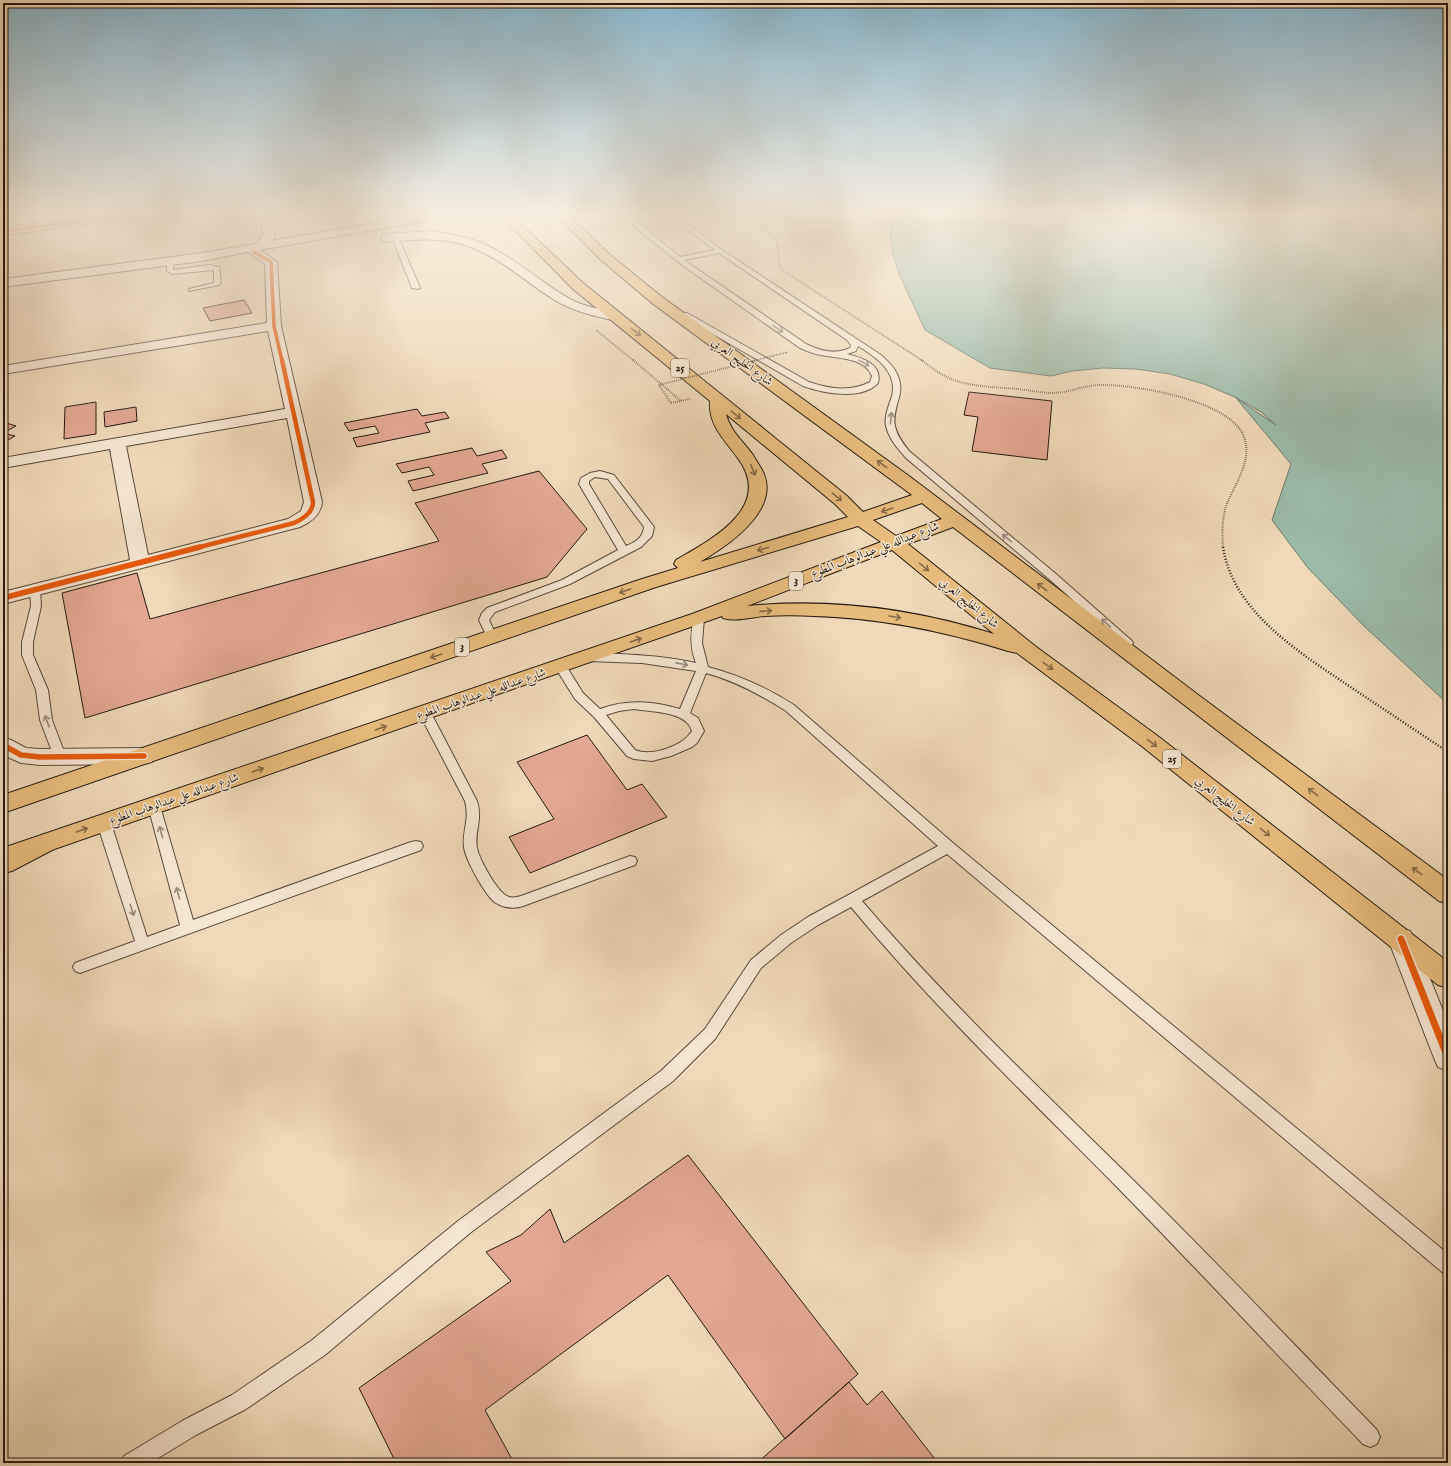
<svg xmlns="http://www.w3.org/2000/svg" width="1451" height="1466" font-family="'IM FELL English',Amiri,serif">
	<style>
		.water { fill: #9bbba8; stroke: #6b7a6b }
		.building { fill: #e3a792; stroke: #241910 }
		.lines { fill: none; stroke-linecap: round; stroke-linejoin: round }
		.lane-casing { stroke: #57493a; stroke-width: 2 }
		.street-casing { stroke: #57493a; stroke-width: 2 }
		.primary-casing { stroke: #241910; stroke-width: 2 }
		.highway-casing { stroke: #241910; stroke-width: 2 }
		.path-far2 { stroke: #241910; stroke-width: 1.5; stroke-dasharray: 0.5 1; stroke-linecap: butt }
		.path-far1 { stroke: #241910; stroke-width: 2; stroke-dasharray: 0.5 1.5; stroke-linecap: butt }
		.path { stroke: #241910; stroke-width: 2.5; stroke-dasharray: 1 2; stroke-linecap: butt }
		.lane { fill: #f5e6d1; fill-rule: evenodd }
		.street { fill: #f5e6d1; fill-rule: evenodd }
		.primary { fill: #e8bc7c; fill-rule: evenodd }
		.highway { fill: #e8bc7c; fill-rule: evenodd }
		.path-bridge-far1 { stroke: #241910; stroke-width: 1.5; stroke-dasharray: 0.5 1; stroke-linecap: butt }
		.path-bridge { stroke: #241910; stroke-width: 2; stroke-dasharray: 0.5 1.5; stroke-linecap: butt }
		.cycleway-far3-casing { stroke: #f5e6d1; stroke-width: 5 }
		.cycleway-far2-casing { stroke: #f5e6d1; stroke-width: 6 }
		.cycleway-far1-casing { stroke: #f5e6d1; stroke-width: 8 }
		.cycleway-casing { stroke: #f5e6d1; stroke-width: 10 }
		.cycleway-far3 { stroke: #e8590c; stroke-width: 3.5 }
		.cycleway-far2 { stroke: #e8590c; stroke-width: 4.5 }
		.cycleway-far1 { stroke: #e8590c; stroke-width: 5.5 }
		.cycleway { stroke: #e8590c; stroke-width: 7 }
		.oneway { stroke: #978a7a }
		.oneway2 { stroke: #866a46 }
		.labels { text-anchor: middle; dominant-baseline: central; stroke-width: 3; stroke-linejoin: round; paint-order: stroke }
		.shield { fill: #f5e6d1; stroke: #63564a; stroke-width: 1 }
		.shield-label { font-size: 11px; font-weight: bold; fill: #241910 }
		.street-label { font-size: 12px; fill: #241910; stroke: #f5e6d1 }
	</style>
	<rect width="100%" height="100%" fill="#efd9b8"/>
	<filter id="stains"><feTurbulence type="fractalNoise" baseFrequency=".005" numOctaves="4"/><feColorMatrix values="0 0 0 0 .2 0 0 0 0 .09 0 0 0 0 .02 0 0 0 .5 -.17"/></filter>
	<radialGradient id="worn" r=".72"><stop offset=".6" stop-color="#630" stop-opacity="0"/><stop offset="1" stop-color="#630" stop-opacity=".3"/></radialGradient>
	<path class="water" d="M893,213H1448V704L1363,625L1308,568L1272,520L1291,464L1236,398L1276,425L1261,412L1237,398L1204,384L1170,374L1136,369L1103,368L1072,371L1051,376L990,368L925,330L899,274L892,251L890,229Z"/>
	<path class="building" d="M244,300L252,313L210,321L203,308Z
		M969,392L1052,401L1047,460L972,451L978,417L964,415Z
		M96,402V434L64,439L65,407Z
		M136,407L137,421L105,427L104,412Z
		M417,409L422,416L445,412L449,418L425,423L430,432L357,447L353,438L379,433L375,426L349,431L344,423Z
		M3,422L16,426L3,433Z
		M3,433L15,436L3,443Z
		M472,448L477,456L502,450L507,458L482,464L488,473L413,491L408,481L434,475L429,467L402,473L396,464Z
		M539,471L587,529L547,577L85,718L62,593L137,573L150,619L439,541L415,503Z
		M587,735L627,790L642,784L667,817L530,873L509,837L554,819L517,762Z
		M688,1155L858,1374L785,1439L668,1275L485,1410L514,1463H396L359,1388L511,1281L486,1252L521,1235L550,1209L564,1243Z
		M849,1382L867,1405L882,1391L938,1463H757Z"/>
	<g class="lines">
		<defs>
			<path id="lane" d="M620,213H626L680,257L715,250L666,213H672L722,250L881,355C896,368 905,381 898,401C896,409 893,418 895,426C897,436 903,443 909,451L1056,574L1132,641L1133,643L1132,645H1124L1048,578L906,458C898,449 889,439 886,426C884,416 889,406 892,396C898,372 876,357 858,346L856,351L847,354C862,358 883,364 878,383C861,401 823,393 803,386L680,315L681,313H687L809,382C829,389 851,392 870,382L872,376C864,357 839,359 821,355C814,354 807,351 800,348L685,267L642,233ZM719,253L847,340L851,345L850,348C835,355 820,351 806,344L684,260Z
				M395,235L398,237L420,288L418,289L412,288L392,237Z
				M170,260L173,262V270L209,265L219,267L221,282L219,285L189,291V289L214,283V270L172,274L167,271V262Z
				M600,471L614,475L654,527L652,536L641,547L570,584L495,612L489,620L497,637L496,639H488L479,620L482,613L487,608L562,580L618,550L579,484L581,478L590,473ZM595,477L608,479L644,527C643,538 635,542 626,546L589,484V481Z
				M35,587L40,590L41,606L33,642V655L48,690L52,720L66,757L64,760L60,761L56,760L54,757L40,720L36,690L22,655V642L31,606L30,590Z
				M699,615L704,618L702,643L708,667C739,675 767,688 794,705L953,843L1448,1254V1275L1442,1272L947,854L862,901C945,998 1037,1086 1128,1175C1213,1258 1294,1345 1377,1430L1380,1437L1377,1444L1370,1447L1363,1444C1281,1359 1200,1272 1118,1188C1027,1096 934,1007 851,907L818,925L791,943L761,968L715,1039L673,1081L470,1233L325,1355L246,1409L196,1435L150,1463H121L124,1456L182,1421L232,1395L311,1341L458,1221L661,1071L705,1029L751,960L781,935L808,917L938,846L786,711C761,695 735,681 706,673L690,713L698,718L704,731L697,743L692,747L671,756L652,761L634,759L627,756L594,717L575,699L555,667L557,664H565L583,693L600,709C627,699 652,701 680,709L696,671L642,663L588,661L584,659L582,657L584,655L588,653C624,654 661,655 696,663C690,648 690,634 694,618ZM634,709C651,712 687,711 692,731C683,746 652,757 635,750L606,715L619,711Z
				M425,709L429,710L431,713L477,801C483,821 474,831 477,848C479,859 498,894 509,897C513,898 518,897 521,896L630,856L635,857L637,861L635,865L523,906C514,909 504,908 496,903C486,897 465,859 464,847C462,830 470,821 465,801L419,713L421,710Z
				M154,801L159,803L160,806L193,920L411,842L416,841L421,842L423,846L421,850L80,973L75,971L73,967L75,963L135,941L97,823L99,820L104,818L109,820L111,823L147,937L180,925L148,806L149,803Z"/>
			<path id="street" d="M137,213H185L183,215L179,216L109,221L3,235V227Z
				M260,213H271L275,236L271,241L421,215L428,213H443L441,215L424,221L260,250L277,262L281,326L322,502C321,515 311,522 300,527L3,604V592L130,560L110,449L3,468V458L285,409L268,331L3,374V366L267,323L265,264L248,252L202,261L3,287V279L202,253L255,244L263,236ZM287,418L304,502L301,511L288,519L148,555L126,446Z
				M432,231C451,235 471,237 488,246C520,261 545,287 576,302C590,308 606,310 621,314L623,317L621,320L616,321C595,316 571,311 553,299C529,284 506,263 480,251C450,236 419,239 387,242L383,241L381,238L383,235L387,234Z
				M3,737L11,740L26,748L40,749L144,748L152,750L155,756L152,762L144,764L40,765L21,763L3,755Z
				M1401,928L1410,931L1414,939L1448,1023V1071L1438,1067L1434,1058L1388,939L1392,931Z"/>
			<path id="primary" d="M498,213H509L583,283L847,496L863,512L912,495L652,303L601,260L554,213H566L609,254L662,297L909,476L1205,700L1448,880V904L1439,901L953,527L908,544L1035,646L1159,737L1448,962V988L1438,985L1143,747L1017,653L1008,651C944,631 881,618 814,616C798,615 781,615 765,616C752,617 737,622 723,618L722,616L3,867V848L692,614L881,542L858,526L656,587L3,813V795L642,579L678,568L674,564L676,560C713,539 775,506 737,457C724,439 708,424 710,401L573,289ZM726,414L835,504L848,517L700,562C727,546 779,512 764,474C761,467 756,461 753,455C743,441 730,431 726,414ZM922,503L942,519L896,536L873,520ZM892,550L994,634C915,609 830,598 747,606Z"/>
			<path id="highway" d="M45,834L54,837L57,843L54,849L12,871L3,873V853Z"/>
		</defs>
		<use href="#lane" class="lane-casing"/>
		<use href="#street" class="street-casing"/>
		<use href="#primary" class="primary-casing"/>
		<use href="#highway" class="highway-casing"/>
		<path class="path-far2" d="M746,213C758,222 775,232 778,248C779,256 777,263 782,270L923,361
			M596,330L634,361"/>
		<path class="path-far1" d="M633,360L681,401
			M921,360C930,366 939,374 949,378C969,387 996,387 1018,389C1028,390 1038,392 1048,393C1065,394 1081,386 1099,385C1133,384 1231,400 1244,437C1253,461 1234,485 1226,506C1222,519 1222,534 1223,548
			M659,385L671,403L690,399"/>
		<path class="path" d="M1223,547C1233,612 1299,652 1349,686C1382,708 1415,730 1448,752"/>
		<use href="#lane" class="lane"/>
		<use href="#street" class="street"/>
		<use href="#primary" class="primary"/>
		<use href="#highway" class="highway"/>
		<path class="path-bridge-far1" d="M753,361L788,352"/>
		<path class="path-bridge" d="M659,385L757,360"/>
		<defs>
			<path id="cycleway-far3" d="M3,231L109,218L179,213
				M254,252L271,262L274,326L282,361"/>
			<path id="cycleway-far2" d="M196,548L294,523C303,519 313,513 313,502L282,360"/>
			<path id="cycleway-far1" d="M3,598L200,547
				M3,745L21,755L40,757L144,756"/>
			<path id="cycleway" d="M1401,939L1448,1058"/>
		</defs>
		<use href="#cycleway-far3" class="cycleway-far3-casing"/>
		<use href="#cycleway-far2" class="cycleway-far2-casing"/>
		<use href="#cycleway-far1" class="cycleway-far1-casing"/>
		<use href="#cycleway" class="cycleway-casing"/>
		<use href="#cycleway-far3" class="cycleway-far3"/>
		<use href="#cycleway-far2" class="cycleway-far2"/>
		<use href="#cycleway-far1" class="cycleway-far1"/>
		<use href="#cycleway" class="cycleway"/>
	</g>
	<defs><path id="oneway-shaft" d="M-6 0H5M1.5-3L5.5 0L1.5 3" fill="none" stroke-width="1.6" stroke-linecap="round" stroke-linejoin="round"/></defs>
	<g class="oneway">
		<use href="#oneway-shaft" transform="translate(778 329) rotate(34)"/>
		<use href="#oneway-shaft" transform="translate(864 363) rotate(29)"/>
		<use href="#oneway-shaft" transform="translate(891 418) rotate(-84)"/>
		<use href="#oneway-shaft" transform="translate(1007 538) rotate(-141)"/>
		<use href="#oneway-shaft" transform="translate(1106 623) rotate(-138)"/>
		<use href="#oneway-shaft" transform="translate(682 664) rotate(11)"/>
		<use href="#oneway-shaft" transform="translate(47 721) rotate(-110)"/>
		<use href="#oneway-shaft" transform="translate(161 832) rotate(-106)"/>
		<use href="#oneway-shaft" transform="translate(178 893) rotate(-105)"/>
		<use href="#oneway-shaft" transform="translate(132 910) rotate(72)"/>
	</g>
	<g class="oneway2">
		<use href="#oneway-shaft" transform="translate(636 332) rotate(38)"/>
		<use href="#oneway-shaft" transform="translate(736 415) rotate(39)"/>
		<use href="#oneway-shaft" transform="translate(882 464) rotate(-144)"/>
		<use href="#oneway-shaft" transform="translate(753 470) rotate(68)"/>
		<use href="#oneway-shaft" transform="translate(837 497) rotate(40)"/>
		<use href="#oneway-shaft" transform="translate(887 510) rotate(161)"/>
		<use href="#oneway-shaft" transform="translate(763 549) rotate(163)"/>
		<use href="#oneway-shaft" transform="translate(924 567) rotate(39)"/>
		<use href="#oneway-shaft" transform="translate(1042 587) rotate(-143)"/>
		<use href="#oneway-shaft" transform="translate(625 591) rotate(161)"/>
		<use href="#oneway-shaft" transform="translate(766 611) rotate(-4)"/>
		<use href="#oneway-shaft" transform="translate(895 617) rotate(9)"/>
		<use href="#oneway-shaft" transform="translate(636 640) rotate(-19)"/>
		<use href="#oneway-shaft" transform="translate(436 656) rotate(161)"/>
		<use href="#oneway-shaft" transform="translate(1048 666) rotate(36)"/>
		<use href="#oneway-shaft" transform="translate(381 728) rotate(-19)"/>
		<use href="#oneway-shaft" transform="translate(1152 743) rotate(37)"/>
		<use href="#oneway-shaft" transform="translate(258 770) rotate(-19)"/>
		<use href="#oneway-shaft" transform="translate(1313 792) rotate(-143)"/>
		<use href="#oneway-shaft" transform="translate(82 830) rotate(-19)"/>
		<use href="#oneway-shaft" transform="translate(1265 832) rotate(38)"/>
		<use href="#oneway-shaft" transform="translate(1417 871) rotate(-143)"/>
	</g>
	<linearGradient id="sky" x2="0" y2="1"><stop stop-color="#89b7ce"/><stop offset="0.51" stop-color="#f8eedf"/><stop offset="1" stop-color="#f8eedf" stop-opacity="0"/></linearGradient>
	<rect width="1451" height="418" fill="url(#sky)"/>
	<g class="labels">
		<g class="shield">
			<rect x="671" y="359" width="18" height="18" rx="3"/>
			<rect x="789" y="572" width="14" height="18" rx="3"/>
			<rect x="455" y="638" width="14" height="18" rx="3"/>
			<rect x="1163" y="750" width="18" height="18" rx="3"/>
		</g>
		<g class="shield-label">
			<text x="680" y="368">25</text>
			<text x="796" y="581">3</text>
			<text x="462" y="647">3</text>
			<text x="1172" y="759">25</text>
		</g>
		<g class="street-label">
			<text transform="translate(742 362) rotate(36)">شارع الخليج العربي</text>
			<text transform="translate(875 550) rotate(-21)">شارع عبدالله علي عبدالوهاب المطوع</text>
			<text transform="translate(969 603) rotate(39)">شارع الخليج العربي</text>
			<text transform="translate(481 694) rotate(-19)">شارع عبدالله علي عبدالوهاب المطوع</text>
			<text transform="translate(174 799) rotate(-19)">شارع عبدالله علي عبدالوهاب المطوع</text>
			<text transform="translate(1225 801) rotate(38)">شارع الخليج العربي</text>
		</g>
	</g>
	<rect width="1451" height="1466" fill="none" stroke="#efd9b8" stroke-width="16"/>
	<rect x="4" y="4" width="1443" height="1458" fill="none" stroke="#241910" stroke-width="2"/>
	<rect x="8" y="8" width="1435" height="1450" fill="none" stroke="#241910"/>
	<rect width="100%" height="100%" filter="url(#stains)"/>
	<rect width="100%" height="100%" fill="url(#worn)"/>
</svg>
